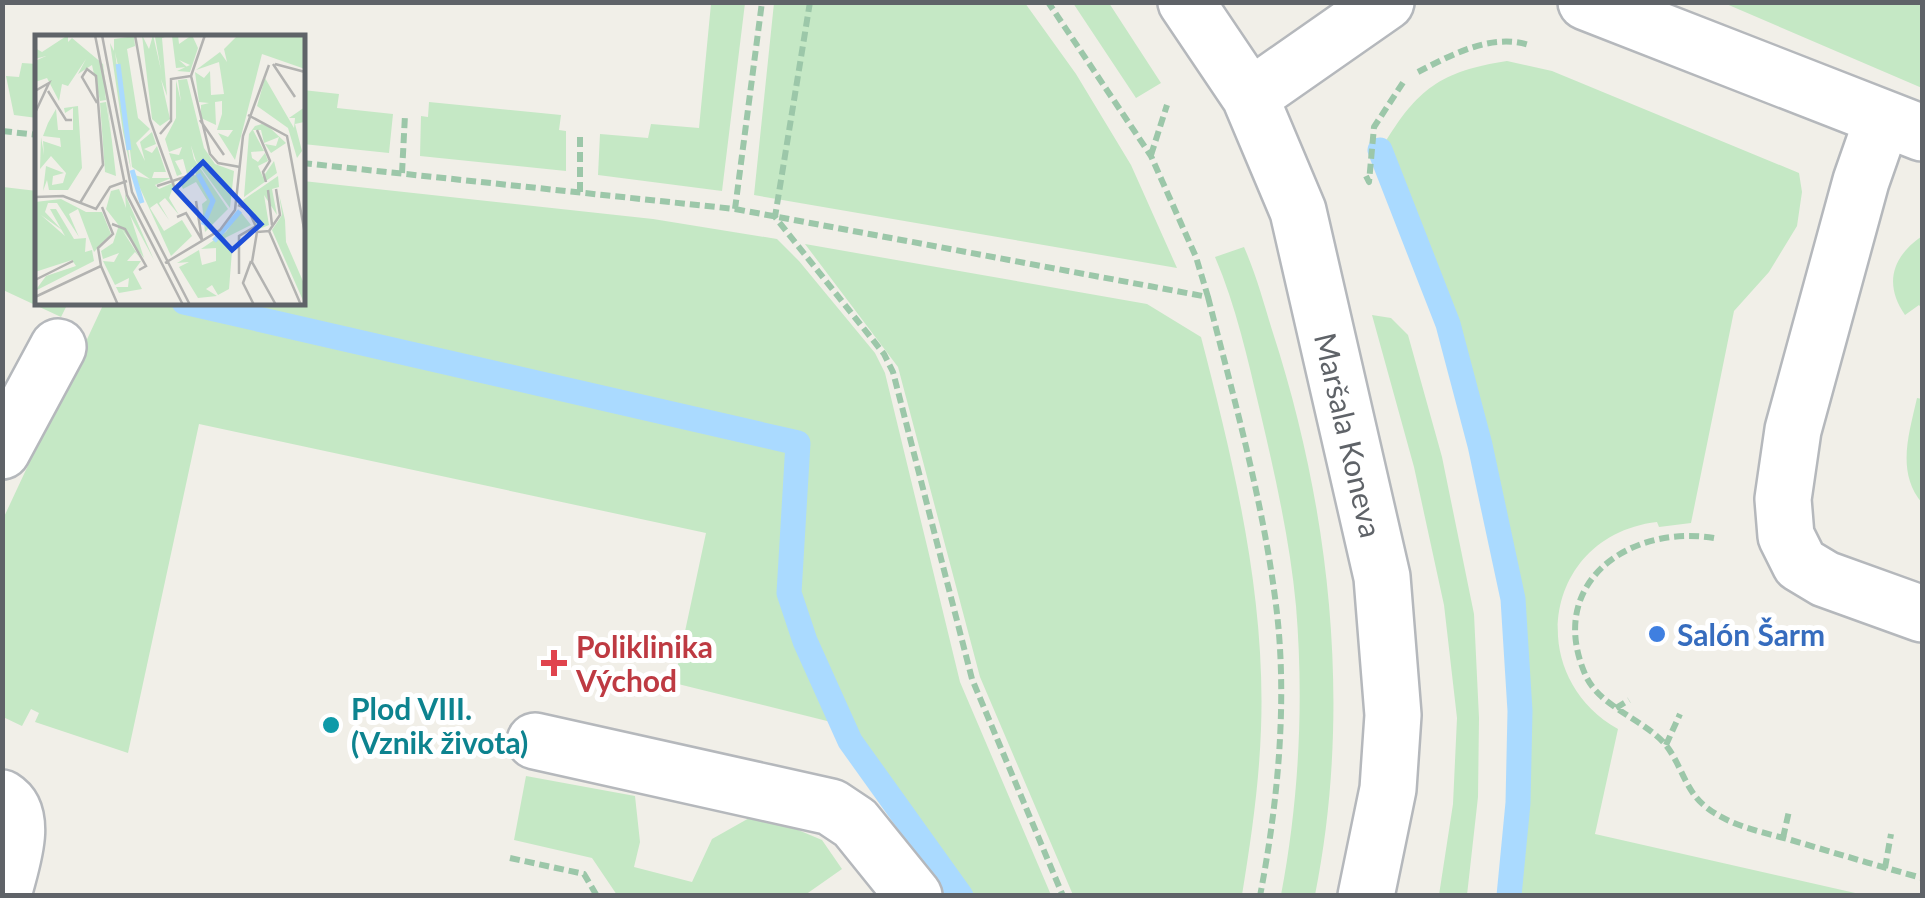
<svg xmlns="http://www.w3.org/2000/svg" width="1925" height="898" font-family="Lato,sans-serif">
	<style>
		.green { fill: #c5e8c5 }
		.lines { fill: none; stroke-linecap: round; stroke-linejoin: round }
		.stream { stroke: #aadaff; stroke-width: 25 }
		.minor-casing { stroke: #b5b8bc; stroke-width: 60 }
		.path { stroke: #9cc7a9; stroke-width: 6; stroke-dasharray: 10 5; stroke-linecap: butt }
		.minor { stroke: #fff; stroke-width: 55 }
		.shop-dot { fill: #3f7fe0; stroke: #fff; stroke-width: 4 }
		.health-dot { fill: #e0444e; stroke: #fff; stroke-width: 4 }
		.culture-dot { fill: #0f9aa8; stroke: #fff; stroke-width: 4 }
		.labels { text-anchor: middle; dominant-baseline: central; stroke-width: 10; stroke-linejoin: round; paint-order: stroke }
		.street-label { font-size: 30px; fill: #5f6368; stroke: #fff }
		.shop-label { font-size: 30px; font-weight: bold; fill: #366cbe; stroke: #fff; text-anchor: start }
		.health-label { font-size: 30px; font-weight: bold; fill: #be3a42; stroke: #fff; text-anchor: start }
		.culture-label { font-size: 30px; font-weight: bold; fill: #0d838f; stroke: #fff; text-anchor: start }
		.inset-river { fill: none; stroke: #aadaff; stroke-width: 5 }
		.inset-road { fill: none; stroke: #b3b3b1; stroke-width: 2.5 }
		.view { fill: #1d4ed8; fill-opacity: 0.15; stroke: #1d4ed8; stroke-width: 5 }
		.inset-edge { fill: none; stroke: #5f6368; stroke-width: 5 }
	</style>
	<rect width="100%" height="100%" fill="#f1efe8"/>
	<path class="green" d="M709,3H745L722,191L598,175L600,134L648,138L651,124L699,128L711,4Z
		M774,3H1025L1076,74L1131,165L1177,268L754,195Z
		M1073,3H1109L1161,83L1136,98Z
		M1724,3H1922V88Z
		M1507,61L1552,71L1799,173L1802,192L1797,226L1769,272L1734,311L1691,523L1659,527L1657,522C1545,535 1522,674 1618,729L1595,834L1864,895H1512L1521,802L1524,711L1517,599L1483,442L1450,324L1383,146C1417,89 1441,71 1507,61Z
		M22,63L37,64V118L14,115L6,76L19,77Z
		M303,90L339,94L337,108L393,114L389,153L303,144Z
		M429,102L561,115L559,130L566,131V171L420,156L421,116L428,117Z
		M303,181L653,219L777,239L799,261L875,353L885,373L960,682L1051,895H969L854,739L835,723L674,683L706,533L199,424L128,753L35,722L39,713L31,709L22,726L3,717V519L104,303L302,302Z
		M3,187L37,191L38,302L68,303L61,317L3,290Z
		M1922,236V309L1919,305L1905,315C1883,283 1893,256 1922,236Z
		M805,244L1147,304L1201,337C1234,464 1266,596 1261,729C1259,785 1251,840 1242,895H1073L980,677L898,367Z
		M1244,247C1256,274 1264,304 1273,333C1331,512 1352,710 1315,895H1281C1299,801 1304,702 1296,606C1290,541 1275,475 1260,411C1248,360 1236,306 1215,257Z
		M1372,315L1391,318L1408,335L1442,457L1474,614L1479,718L1478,797L1467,895H1439L1453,804L1457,718L1444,605L1414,467Z
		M1917,398L1922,399V503C1896,472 1909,434 1917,398Z
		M526,776L635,796L640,842L634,867L692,882L712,839L751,817L772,819L822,840L842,869L805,895H617L592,858L514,840Z"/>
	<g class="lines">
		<path class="stream" d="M1380,150L1448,324L1480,445L1513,599L1520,711L1518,803L1509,896
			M184,302L798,443L789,593L805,641L850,741L961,896"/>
		<defs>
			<path id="minor" d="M1186,2L1250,97L1298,211L1382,577L1393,715L1388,789L1366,896
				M1586,2L1922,133
				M1250,97L1386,2
				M1883,118L1861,181L1793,430L1783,499L1786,536L1800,564L1825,579L1922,614
				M2,451L58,347
				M535,741L831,807L855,823L914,896
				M2,798C31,816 9,868 3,896"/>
		</defs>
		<use href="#minor" class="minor-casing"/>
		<path class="path" d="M810,2L775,217L884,354L893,372L972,679L1063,896
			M1418,72C1451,55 1491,33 1529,45
			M2,131L38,135
			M1151,155L1167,105
			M302,163L735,209L762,2
			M402,173L405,115
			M1366,176L1369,182L1374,127L1404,81
			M580,192V132
			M735,209L1208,297L1196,257L1151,156L1048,2
			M1208,297C1234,399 1263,501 1276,605C1288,699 1278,803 1260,896
			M1714,538C1629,524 1546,583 1585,674C1599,707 1642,718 1665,744C1681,763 1685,791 1706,807C1730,826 1762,832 1791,840C1835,853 1878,866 1922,878
			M1616,708L1629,700
			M1666,745L1680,714
			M1783,838L1789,811
			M510,858L584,874L597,896
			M1885,868L1891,834"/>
		<use href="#minor" class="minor"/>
	</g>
	<circle class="shop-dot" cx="1657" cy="634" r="10"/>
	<path class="health-dot" d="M549 648h10v10h10v10h-10v10h-10v-10h-10v-10h10z"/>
	<circle class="culture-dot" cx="331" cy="725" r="10"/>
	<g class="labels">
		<g class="street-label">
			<text transform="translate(1349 435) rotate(77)">Maršala Koneva</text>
		</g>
		<g class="shop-label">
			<text x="1677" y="634">Salón Šarm</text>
		</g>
		<g class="health-label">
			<text x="576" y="646">Poliklinika<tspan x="576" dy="34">Východ</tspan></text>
		</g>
		<g class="culture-label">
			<text x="351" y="708">Plod VIII.<tspan x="351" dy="34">(Vznik života)</tspan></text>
		</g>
	</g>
	<g transform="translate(35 35)">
		<rect width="270" height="270" fill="#f1efe8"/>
		<path d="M33,0V7L37,3L68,29L81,141L70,137L65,68L71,67L77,106L68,39L71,65L65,66L57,30L43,39L51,24L33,51L27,49L24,66L12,43L0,47V26L11,21L0,24V13L7,17ZM107,0L114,14L118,0L126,35L120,2L136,0L127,3L132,61L126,44L135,84L125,91L117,84ZM143,0L144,9L157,0L163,13L155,37L142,36L155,30L144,25L152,32L141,33L137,1ZM203,0H270V34L227,19L200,125L183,98L193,102L198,95H182L187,79V66L180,67L181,90L166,83V70L174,68L164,67L160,37L169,43L175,36L176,60L189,59L184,27L161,35L185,17L192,27L189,14ZM99,1L100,11L92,14L103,83L115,94L101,108L110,126L105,107L117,97L121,109L109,114L117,118L122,111L131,137H119L117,143H136L120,150L124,154L140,147L134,163L144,180L130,163L124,168L134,185L122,168L115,173L129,196L147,185L157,201L136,221L99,140L115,144L97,132L87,49L80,17L96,135L88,97L75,8L79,16V4ZM230,43L259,93L260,83H254L270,72V94L269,87L260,89L267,116L262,123L253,93L222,71ZM152,44L169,113L180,129L199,136L195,173L161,126L149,89L143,45ZM141,45L159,124L193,174L170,197L167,169L172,165L161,147L148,154L144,145L161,140L158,132L152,139L148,124L140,126L147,139L142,141L134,118L144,120L147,112L134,117L130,104L141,83ZM43,71L47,133L33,155H14L12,145L8,156L11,131L29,138L18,141L17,150L28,148L31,138L16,121L5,134L6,102L9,120L8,106L26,112L25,103L8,101L13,88L21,74L23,95H38V73L30,78L29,73ZM227,89L234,92L251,108L236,118L230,109L241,111L244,102L229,108L226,95H218L229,116L216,117L217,123L223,127L230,118L233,126L223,131L228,142L239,126L242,138L209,162L214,99L220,91ZM243,141L244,152L237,154L242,180L229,160L234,190L224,194L208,165ZM84,154L91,173L90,159L119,225L95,180L109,223L71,174L76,156ZM244,159L250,185L251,207L270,251V270L237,195L247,180ZM26,164L51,177H67L76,199L59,217L43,174L34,179L44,202L22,168H13L10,177L27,195L6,180L30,201L15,174H21L39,204L51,203L50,217L57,215L59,226L0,256L11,241L41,231L37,225L0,237V167ZM205,176L216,190L190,203L197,216L194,254L183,260L177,250L171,254L182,261L163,263L144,232L154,227L142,228L164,215L167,230L181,226V213L166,214L191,197ZM84,190L105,223L100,217L92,226H106L98,237L107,254L84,258L81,252H93L94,243L80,250L68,226L79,227L84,218L68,224L66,216L78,208Z" fill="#c5e8c5"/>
		<path class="inset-river" d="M83,29L94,115M97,135L107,168M163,139L178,166L168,190M179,206L205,176"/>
		<path class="inset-road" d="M60,0L92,160L148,270M67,0L97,157L155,270M100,0L115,85L140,154M238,29L260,62M240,29L270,37M156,41L175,119L183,128L205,132M156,41L170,0M13,56L31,85H37M0,78L14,48L0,56M213,80L252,101L270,199M165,85L189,120M222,95L235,126L228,137L231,147M125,99L136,86V44L156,41M122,151L159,139M233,155L237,190M0,162L28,161L61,174L75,152L92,146M45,168L68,130L61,41L52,34L47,42L62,68M203,170L213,174L222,194M142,182L151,178L167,205L161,166M77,189L90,194L111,231L104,235M234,196L245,180L241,154M222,197L234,196L266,270M222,197L217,227L241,270M216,226L208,248L219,270M130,228L185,195L200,175L208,101L234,30M66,231L83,270M204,239V201L221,191M0,245L38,226M0,262L66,231L63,213L78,199L67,172"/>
		<path class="view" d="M168,127L226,189L197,215L140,154Z"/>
		<rect width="270" height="270" class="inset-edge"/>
	</g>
	<rect width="1925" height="898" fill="none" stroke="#5f6368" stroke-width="10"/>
</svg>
